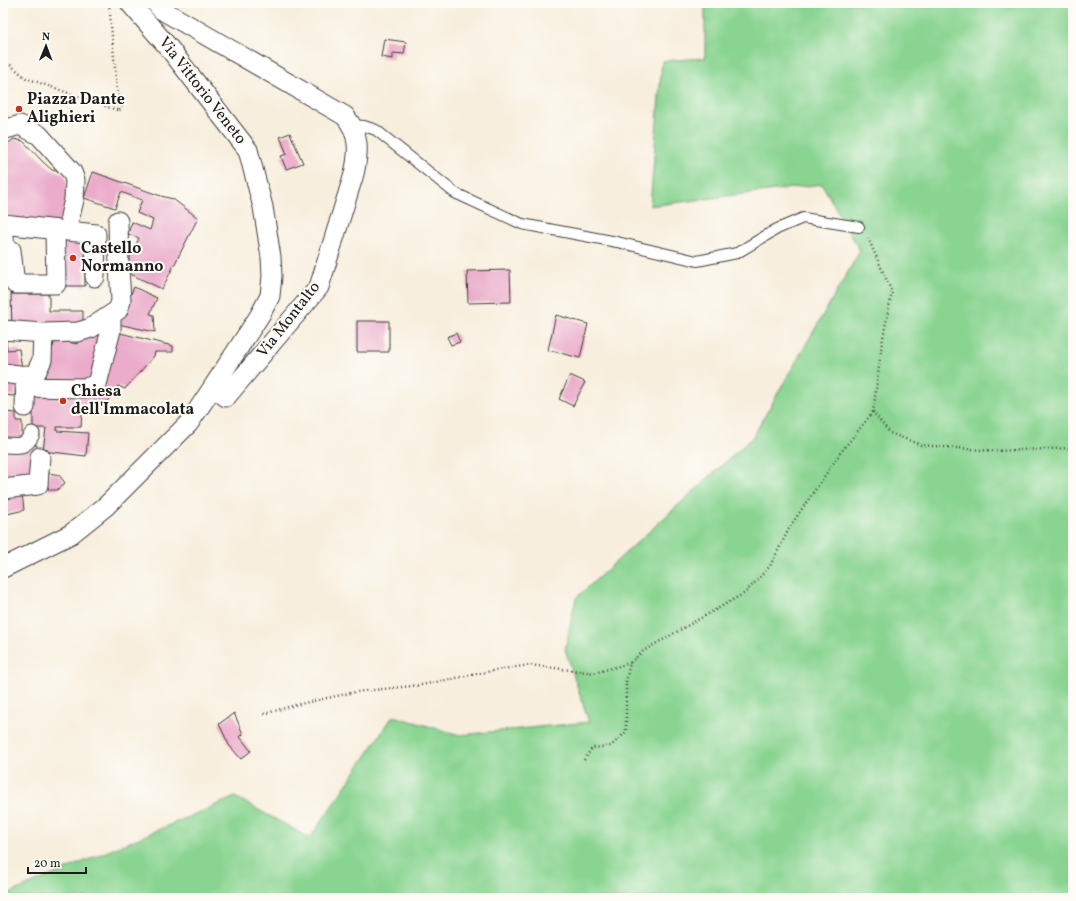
<svg xmlns="http://www.w3.org/2000/svg" width="1076" height="901" font-family="Vollkorn,serif">
	<style>
		.green { fill: #89d491; stroke: #527856 }
		.building { fill: #ebaccb }
		.lines { fill: none; stroke-linecap: round; stroke-linejoin: round }
		.service-casing { stroke: #3d3c39; stroke-width: 12 }
		.pedestrian-casing { stroke: #3d3c39; stroke-width: 17 }
		.minor-casing { stroke: #3d3c39; stroke-width: 21 }
		.path { stroke: #3d3c39; stroke-width: 2.5; stroke-dasharray: 1 3; stroke-linecap: butt }
		.service { stroke: #fff; stroke-width: 10 }
		.pedestrian { stroke: #fff; stroke-width: 15 }
		.minor { stroke: #fff; stroke-width: 19 }
		.poi-dot { fill: #c8321e; stroke: #fdfcf7; stroke-width: 1.5 }
		.labels { text-anchor: middle; dominant-baseline: central; stroke-width: 4; stroke-linejoin: round; paint-order: stroke }
		.street-label { font-size: 16px; fill: #1c1c1c; stroke: #fdfcf7 }
		.poi-label { font-size: 16px; font-weight: bold; fill: #1c1c1c; stroke: #fdfcf7; text-anchor: start }
	</style>
	<rect width="100%" height="100%" fill="#fdfcf7"/>
	<filter id="ink" filterUnits="userSpaceOnUse"><feTurbulence type="fractalNoise" baseFrequency=".025" numOctaves="2"/><feDisplacementMap in="SourceGraphic" scale="8" xChannelSelector="R" yChannelSelector="G"/><feConvolveMatrix kernelMatrix="1 2 1 2 8 2 1 2 1" color-interpolation-filters="sRGB"/></filter>
	<filter id="wash" filterUnits="userSpaceOnUse"><feTurbulence type="fractalNoise" baseFrequency=".012" numOctaves="4" result="noise"/><feDisplacementMap in="SourceGraphic" scale="16" xChannelSelector="R" yChannelSelector="G"/><feGaussianBlur stdDeviation="0.9" result="paint"/><feColorMatrix in="noise" values="0 0 0 0 0 0 0 0 0 0 0 0 0 0 0 0 0 1.4 0 .05"/><feComposite in="paint" operator="in"/></filter>
	<g filter="url(#wash)">
		<rect width="100%" height="100%" fill="#f8eedd"/>
		<path class="green" d="M705,3H1073V898H3V896L235,797L310,838L393,716L460,735L589,722L565,649L576,598L752,438L860,251L822,184L650,206L662,61L705,58Z"/>
		<g id="blocks">
			<path class="building" d="M384,39L406,42L404,54L393,53V59L381,57Z
				M290,133L303,163L286,169L281,156L287,154L280,137Z
				M14,139L23,141L43,162L52,170L60,172L66,177L68,195L63,224L3,219V147Z
				M93,172L161,196L173,199L198,218L162,289L124,271L139,238L128,234L132,222L150,230L153,220L137,213L142,200L121,192L115,208L84,198Z
				M62,240H85V286H62Z
				M510,270L511,302L468,303L467,271Z
				M134,287L157,298L150,314L154,315L155,332L118,324Z
				M11,294H49V311H83V327H12Z
				M556,315L588,324L580,358L548,350Z
				M357,321H389V352H357Z
				M116,332L173,346V352H155L154,356L125,389L118,386L110,398L98,410H82L81,427H57V431L88,433L86,456L43,451L46,428H33V392L79,396H93L100,390Z
				M90,333H106L94,381L39,382L56,339L77,344L80,337Z
				M456,333L460,342L451,345L447,337Z
				M3,336L6,337L7,350L19,349L22,369L3,368Z
				M570,375L585,382L573,406L559,399Z
				M3,377L16,379L15,396L3,395Z
				M3,412L16,413V421H22V441L3,442Z
				M28,445H37L36,480L3,484V448Z
				M49,473L59,475L65,483L57,490H49L47,484Z
				M22,493L24,510L3,515V495Z
				M234,713L243,734L240,737L251,751L241,759L229,745L219,724Z"/>
		</g>
	</g>
	<g filter="url(#ink)">
		<use href="#blocks" fill-opacity="0" stroke="#3d3c39" stroke-width="1"/>
		<g class="lines">
			<defs>
				<path id="service" d="M352,125L364,126L376,130L455,193L522,224L617,242L697,261L737,253L777,229L803,218L859,227"/>
				<path id="pedestrian" d="M3,445C18,445 25,449 32,434"/>
				<path id="minor" d="M130,3L169,48L248,150L263,207L271,257L272,276L270,296L260,315L213,387
					M3,130L20,125L39,135L72,172L75,180L74,200L70,216
					M3,224L5,249L11,250L15,284H56L55,230
					M3,224L96,234L95,277
					M3,330L43,333L78,332L91,328L118,310L121,301L119,267L118,221
					M3,373L34,377L42,360L43,333
					M25,387L86,388L97,384L111,330V315
					M25,407L26,375
					M3,489L38,485L40,457
					M3,568L71,534L106,506L189,423L213,387L226,397L319,287L354,174C359,152 360,134 345,116L162,10L156,3"/>
			</defs>
			<use href="#service" class="service-casing"/>
			<use href="#pedestrian" class="pedestrian-casing"/>
			<use href="#minor" class="minor-casing"/>
			<path class="path" d="M3,64L8,63L26,78L119,111L122,106L117,90L109,3
				M868,238L892,292L882,343L873,412L890,433L921,445L994,451L1073,448
				M6,300L7,311
				M264,714L295,705L355,692L421,685L496,670L530,665L594,673L630,663
				M584,760L592,748L611,746L626,732V682L630,663L643,651L745,593L770,566L791,525L841,452L873,412"/>
			<use href="#service" class="service"/>
			<use href="#pedestrian" class="pedestrian"/>
			<use href="#minor" class="minor"/>
		</g>
	</g>
	<g class="poi-dot">
		<circle cx="19" cy="109" r="4"/>
		<circle cx="73" cy="258" r="4"/>
		<circle cx="63" cy="401" r="4"/>
	</g>
	<g class="labels">
		<g class="street-label">
			<text transform="translate(202 91) rotate(52)">Via Vittorio Veneto</text>
			<text transform="translate(289 320) rotate(-52)">Via Montalto</text>
		</g>
		<g class="poi-label">
			<text x="27" y="100">Piazza Dante<tspan x="27" dy="18">Alighieri</tspan></text>
			<text x="81" y="249">Castello<tspan x="81" dy="18">Normanno</tspan></text>
			<text x="71" y="392">Chiesa<tspan x="71" dy="18">dell'Immacolata</tspan></text>
		</g>
	</g>
	<rect width="1076" height="901" fill="none" stroke="#fdfcf7" stroke-width="16"/>
	<g transform="translate(46 46) rotate(1)" stroke="#fdfcf7" stroke-width="3" paint-order="stroke">
	<path d="M0-3L7 15L0 10L-7 15Z" fill="#1c1c1c"/>
	<text y="-6" font-size="11" font-weight="bold" text-anchor="middle" fill="#1c1c1c">N</text>
	</g>
	<path d="M28 867v6h58v-6" fill="none" stroke="#1c1c1c" stroke-width="2"/>
	<text x="34" y="867" font-size="12" fill="#1c1c1c" stroke="#fdfcf7" stroke-width="3" paint-order="stroke">20 m</text>
</svg>
